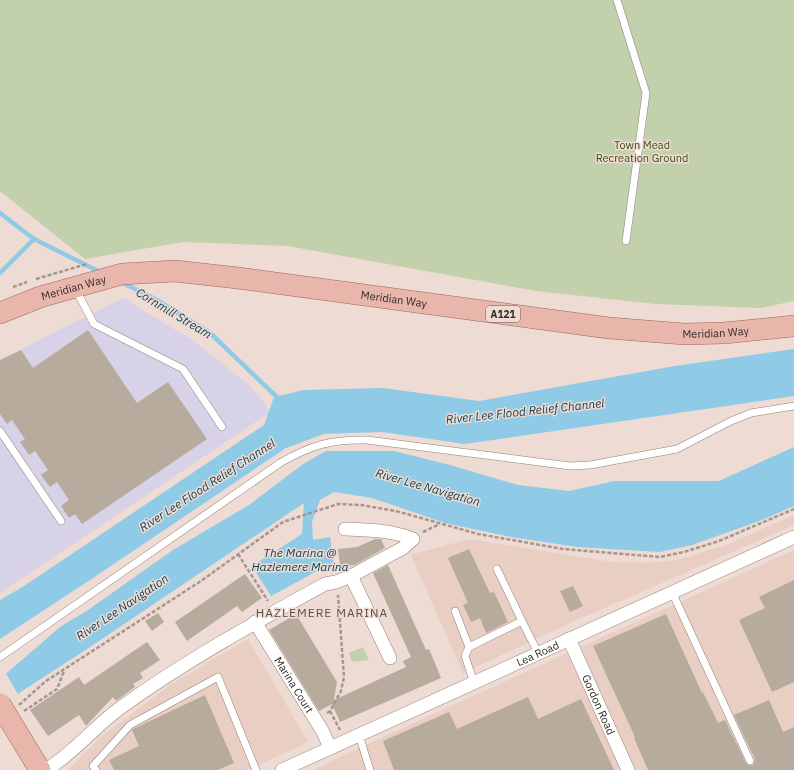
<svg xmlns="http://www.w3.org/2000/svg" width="794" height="770" font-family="'IBM Plex Sans',sans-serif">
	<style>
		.commercial { fill: #d7d2e8 }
		.built { fill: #e8cec3 }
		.green { fill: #c3d0ac }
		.water { fill: #8fcae6 }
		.pier { fill: #eedbd3 }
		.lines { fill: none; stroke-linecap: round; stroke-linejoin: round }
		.stream { stroke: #8fcae6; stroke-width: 4.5 }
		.building { fill: #b6ab9d }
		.service-casing { stroke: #92817a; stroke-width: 8 }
		.minor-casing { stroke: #92817a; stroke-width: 14 }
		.primary-casing { stroke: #9e6557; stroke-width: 22 }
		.path { stroke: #a59690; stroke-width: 2.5; stroke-dasharray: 4 2; stroke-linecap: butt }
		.service { stroke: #fff; stroke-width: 7 }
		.minor { stroke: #fff; stroke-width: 13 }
		.primary { stroke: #e8b6aa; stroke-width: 21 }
		.primary-bridge-casing { stroke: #9e6557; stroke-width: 22; stroke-linecap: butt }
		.primary-bridge { stroke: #e8b6aa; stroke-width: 21 }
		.labels { text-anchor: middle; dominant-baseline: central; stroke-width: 3; stroke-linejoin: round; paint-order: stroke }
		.shield { fill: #eedbd3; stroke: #695e5a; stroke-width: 1 }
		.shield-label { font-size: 10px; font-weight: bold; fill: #302926 }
		.park-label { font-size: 11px; fill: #3a4a12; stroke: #eedbd3 }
		.street-label { font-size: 11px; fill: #302926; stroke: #eedbd3 }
		.water-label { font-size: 12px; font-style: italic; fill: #093d50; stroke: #eedbd3 }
		.neighbourhood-label { font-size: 12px; letter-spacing: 1px; fill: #5d4d47; stroke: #eedbd3 }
	</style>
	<rect width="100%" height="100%" fill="#eedbd3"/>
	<path class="commercial" d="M123,298L194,341L250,386L266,405L269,413L0,593V360Z"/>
	<path class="built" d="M794,515V525L570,623L463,673L411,555L469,539L612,562L650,563L677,560L703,552L726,545Z
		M794,550V770H313L385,736Z
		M248,639L308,742L248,770H68L100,738L170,685Z"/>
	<path class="green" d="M0,0H794V301L761,308L655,304L536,291L288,246L183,242L85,259L0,191Z
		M363,647L369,660L352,662L349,653Z"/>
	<path class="water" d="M794,349V396L465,444L382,432L324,434L286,448L96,576L0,639V600L24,586L264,425L274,397L304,390L383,388L479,401L675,366Z
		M794,447V506L762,520L692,545L660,552L577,547L511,537L445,523L372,498L334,492L320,500L312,522L313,540L330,537L334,567L321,569L271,596L252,566L302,534L304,503L87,649L19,693L0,716V679L60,627L88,610L173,550L249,505L303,464L326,451H394L450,465L518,485L569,491L615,481H719Z"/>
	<path class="pier" d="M5,672L19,696L0,718V676Z"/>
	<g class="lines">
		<path class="stream" d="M0,213L34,239L102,273
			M0,273L34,239
			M121,282L155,299L210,333L279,399"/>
	</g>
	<path class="building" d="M88,330L137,403L168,382L207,439L82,524L75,514L69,518L61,506L69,500L57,482L50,487L41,475L48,470L35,451L29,455L20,442L25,439L12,420L7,424L0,414V360L21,350L33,368Z
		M375,539H381L385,548L355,565L340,566L338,549L357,547Z
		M469,549L490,593L494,592L508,622L486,633L480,618L471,622L463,605L468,603L448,558Z
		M388,565L426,650L429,649L441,678L340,722L332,704L319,711L269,630L296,614L337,682L334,700L406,667L403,661L411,657L373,573Z
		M245,574L262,598L242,612L237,606L187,641L175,622Z
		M794,580V682L772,692L739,620L765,608L759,597Z
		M573,586L583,606L570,612L560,591Z
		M158,613L164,622L152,631L145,621Z
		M666,614L702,693L703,692L718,723L725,720L746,763L752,766L754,764L755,759L734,715L769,700L783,732L794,727V770H648L634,738L635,737L593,646Z
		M147,642L160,660L140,673L143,678L133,684L135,687L116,701L113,697L86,726L79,715L48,736L30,710L79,677L84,685Z
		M205,695L234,763L218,770H114L109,760L139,746L132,730L133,729Z
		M528,697L538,719L581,699L614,770H394L383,741L449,712L457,729Z"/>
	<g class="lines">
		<defs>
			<path id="service" d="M617,0L646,93L626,241
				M76,290L94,324L183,369L222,427
				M0,431L61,521
				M672,592L750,761
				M455,611L469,647
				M522,621L538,653
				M0,657L280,463C311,445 332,439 367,440L570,466L590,465L677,449L731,421L751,413L794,406
				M474,683L465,656L469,647L522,621L497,569
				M359,735L370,770
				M96,770L93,766L130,725L218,677L256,770"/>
			<g id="minor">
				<path d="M345,529C369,530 391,530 413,539L403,548L351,576"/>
				<path id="s1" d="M255,622L323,732L330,748"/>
				<path id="s2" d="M569,639L628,770"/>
				<path d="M46,770C74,753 94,727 120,708C185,661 256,622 325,584L336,582L351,576L390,658"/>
				<path id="s3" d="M282,770L794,537"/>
			</g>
			<g id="primary">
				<path id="s4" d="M0,313L40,297L122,274L175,271L238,278L609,328L684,334L724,333L794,326"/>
				<path d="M9,719L40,770"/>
			</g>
		</defs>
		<use href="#service" class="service-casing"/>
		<use href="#minor" class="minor-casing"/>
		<use href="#primary" class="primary-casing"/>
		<path class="path" d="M36,279L87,264
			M13,287L27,282
			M423,532L440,524
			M238,554L268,601
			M19,705L46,681L201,581L283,522L338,504L361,505L396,511L478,534L563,549L660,557L684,552L719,541L794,509
			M24,711L57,689L64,671
			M330,711L340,730
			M327,713L330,711L341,691L344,677L338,595"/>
		<use href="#service" class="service"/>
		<use href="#minor" class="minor"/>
		<use href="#primary" class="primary"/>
		<defs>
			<path id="primary-bridge" d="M0,704L9,719"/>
		</defs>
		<use href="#primary-bridge" class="primary-bridge-casing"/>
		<use href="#primary-bridge" class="primary-bridge"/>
	</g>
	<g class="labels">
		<rect class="shield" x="486" y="306" width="34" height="16" rx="3"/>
		<g class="shield-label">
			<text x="503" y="314">A121</text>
		</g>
		<g class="park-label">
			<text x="642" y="145">Town Mead<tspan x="642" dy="13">Recreation Ground</tspan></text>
		</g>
		<g class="street-label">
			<text stroke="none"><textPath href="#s4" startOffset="78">Meridian Way</textPath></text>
			<text stroke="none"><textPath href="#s4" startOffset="402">Meridian Way</textPath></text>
			<text stroke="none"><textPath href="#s4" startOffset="726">Meridian Way</textPath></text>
			<text stroke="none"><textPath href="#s3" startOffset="281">Lea Road</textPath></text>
			<text stroke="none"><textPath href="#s1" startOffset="74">Marina Court</textPath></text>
			<text stroke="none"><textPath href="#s2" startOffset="72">Gordon Road</textPath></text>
		</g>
		<g class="water-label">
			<text transform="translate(174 313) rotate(31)">Cornmill Stream</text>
			<text transform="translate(525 411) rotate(-6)">River Lee Flood Relief Channel</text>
			<text transform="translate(207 485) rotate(-33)">River Lee Flood Relief Channel</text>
			<text transform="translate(428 487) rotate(16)">River Lee Navigation</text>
			<text x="300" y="552">The Marina @<tspan x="300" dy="14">Hazlemere Marina</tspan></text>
			<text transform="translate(122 607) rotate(-34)">River Lee Navigation</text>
		</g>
		<g class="neighbourhood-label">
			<text x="322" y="612">HAZLEMERE MARINA</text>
		</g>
	</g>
</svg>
